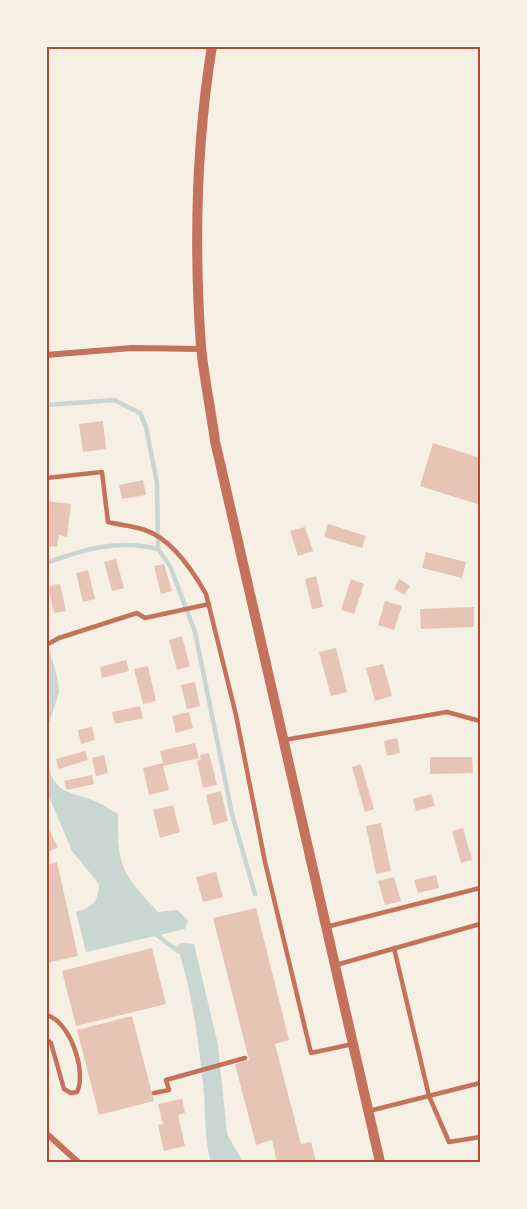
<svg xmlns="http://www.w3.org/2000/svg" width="527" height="1209" font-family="'PT Sans Narrow',sans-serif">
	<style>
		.water { fill: #c9d6d2 }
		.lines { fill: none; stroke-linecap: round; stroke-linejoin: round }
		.stream { stroke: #c9d6d2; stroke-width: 4.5 }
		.building { fill: #e6c5b7 }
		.service { stroke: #c5725c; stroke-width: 4.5 }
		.minor { stroke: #c5725c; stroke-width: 6 }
		.tertiary { stroke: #c5725c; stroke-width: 10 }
		.neatline { fill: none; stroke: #b5482f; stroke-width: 2 }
	</style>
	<rect width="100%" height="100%" fill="#f6efe4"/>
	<path class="water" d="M47,642L57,676L59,692L47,730Z
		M46,763C57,794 65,790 92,800C101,803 109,809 118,814C117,867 122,873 158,912L177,910L188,920L185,929L86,952L76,912C93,907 98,902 99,884L72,851L47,792Z
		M182,943L194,944L218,1045L227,1134L243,1162H211C204,1137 206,1119 204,1093C199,1045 193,993 177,946Z"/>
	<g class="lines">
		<path class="stream" d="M46,405L114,400L140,413L146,427L157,483L158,549L170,566L195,632L232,814L255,894
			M46,563C85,549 117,539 158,549
			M153,932L178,951"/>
	</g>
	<path class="building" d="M103,421L106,449L83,452L79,424Z
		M433,443L480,458V505L420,486Z
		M143,480L146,495L122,499L119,485Z
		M46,501L71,504L67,537L59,535L57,547L46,546Z
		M328,524L366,536L362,548L324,537Z
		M305,527L313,551L298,556L290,531Z
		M426,552L466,562L462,578L422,568Z
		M116,559L124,588L112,591L104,562Z
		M164,564L172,591L161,594L154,566Z
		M88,570L95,599L83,602L76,573Z
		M316,576L323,607L312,609L305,579Z
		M351,579L364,584L354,614L341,610Z
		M399,579L410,586L405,595L394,589Z
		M60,584L66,611L54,613L48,586Z
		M385,601L402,606L394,630L378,625Z
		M474,607V627L421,629L420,609Z
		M182,636L190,666L177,670L169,640Z
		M336,648L347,692L331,696L319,652Z
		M126,660L129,671L102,678L100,667Z
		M383,664L392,696L375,701L366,668Z
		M148,666L156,701L143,704L134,669Z
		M195,682L200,706L187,709L181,685Z
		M140,706L143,718L115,724L112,712Z
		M189,712L193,728L176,733L172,716Z
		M92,727L95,740L81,744L78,730Z
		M397,738L400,753L387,756L384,741Z
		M195,743L199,758L163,766L169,790L149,795L143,768L163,763L160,751Z
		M85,751L88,760L59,769L56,759Z
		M209,753L217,785L203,788L197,761L201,759L200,755Z
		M104,755L108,773L96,776L92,758Z
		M430,757H472L473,773L430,774Z
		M361,764L374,809L365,812L352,767Z
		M92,775L94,784L67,790L64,781Z
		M221,791L228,821L213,825L206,795Z
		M431,794L435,806L416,811L413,799Z
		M173,805L180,832L160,838L153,810Z
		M381,823L391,871L376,874L366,826Z
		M46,824L58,847L46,853Z
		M463,828L472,860L461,863L452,831Z
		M57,862L78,956L46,963V865Z
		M216,872L223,897L203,902L196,877Z
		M436,875L439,888L418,893L414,880Z
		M394,877L401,901L385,905L378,881Z
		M256,908L289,1040L275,1044L301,1144L311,1142L316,1162H277L272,1140L256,1145L235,1064L249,1060L213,918Z
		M152,948L166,1004L76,1026L62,971Z
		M132,1016L154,1101L99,1115L77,1030Z
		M182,1099L185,1113L178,1115L185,1146L164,1151L158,1125L163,1124L158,1104Z"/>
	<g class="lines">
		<path class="service" d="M46,478L102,472L108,522C120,525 133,526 145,530C172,539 193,571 206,594L236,715L265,862L311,1053L353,1044
			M46,645L59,638L137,613L145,618L209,604
			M284,740L447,712L480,721
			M326,927L480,888
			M394,948L429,1096L449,1142L480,1137
			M336,965L480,924
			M46,1015C70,1020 87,1072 77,1092L71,1093L64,1089L51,1043L46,1039
			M154,1093L169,1090L166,1080L245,1058
			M369,1111L480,1083"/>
		<path class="minor" d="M46,355L132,348L201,349
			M46,1133L78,1162"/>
		<path class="tertiary" d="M212,46C196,145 194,247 201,347C204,378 211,410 215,441L380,1162"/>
	</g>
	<rect width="527" height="1209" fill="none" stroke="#f6efe4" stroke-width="96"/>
	<rect x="48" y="48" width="431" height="1113" class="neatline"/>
</svg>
